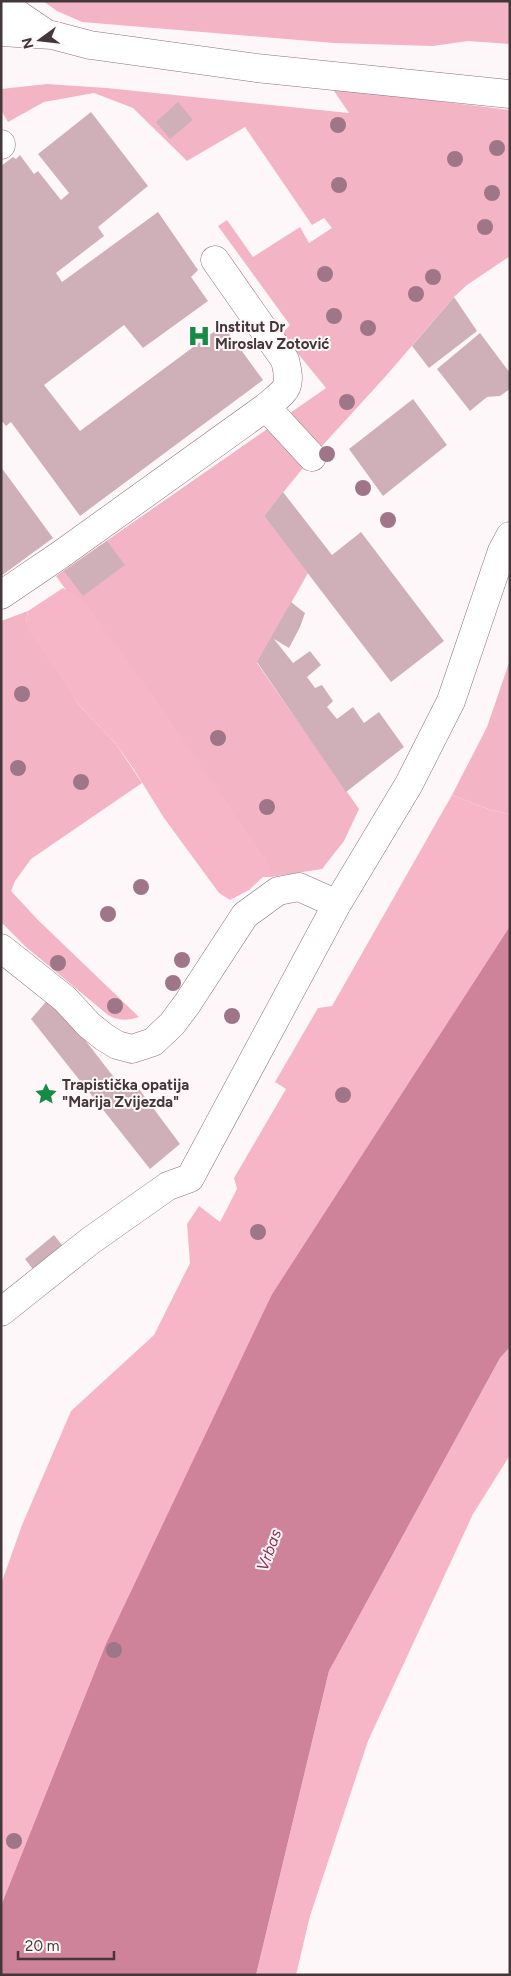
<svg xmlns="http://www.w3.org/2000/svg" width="511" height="1976" font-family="Figtree,sans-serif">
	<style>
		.green { fill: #f3b4c5 }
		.forest { fill: #f7b6c8 }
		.water { fill: #cf839a }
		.building { fill: #d0b0b8 }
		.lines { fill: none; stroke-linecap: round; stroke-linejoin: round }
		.minor-casing { stroke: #8d7077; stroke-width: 29 }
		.minor { stroke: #fff; stroke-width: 28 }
		.tree { fill: #9e7687 }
		.labels { text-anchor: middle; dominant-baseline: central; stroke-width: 4; stroke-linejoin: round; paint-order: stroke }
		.poi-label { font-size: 15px; font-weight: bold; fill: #44373a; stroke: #fef7f9; text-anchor: start }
		.water-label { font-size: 16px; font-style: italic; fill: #8b3051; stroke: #fef7f9 }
	</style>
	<rect width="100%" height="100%" fill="#fef7f9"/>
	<path class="green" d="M43,1H510V44L468,41L433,46L334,43L82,22L57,11Z
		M47,84L107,88L349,113L332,88L510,110V256L467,285L454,297L385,377L312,457L264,516L308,573L257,663L359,809L344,841L322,869L271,877L56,576L326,388L282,334L290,325L218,226L227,220L253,257L300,227L309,243L332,228L324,218L312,225L245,127L187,161L133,108L94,93L44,102L8,122L1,110V89Z
		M28,611L26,621L79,705L116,744L142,783L31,859L15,881L11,891L38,920L139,1017C127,1021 119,1021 108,1015L26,947L1,922V621Z
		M510,660V814L491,810L452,795L487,727Z"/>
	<path class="forest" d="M63,588L84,601L156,700L266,860L272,871L271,877H263L249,890L230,900L219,893L164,818L133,768L116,744L79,705L29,631L26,621L28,611Z
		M452,795L491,810L510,814V926L272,1294L1,1906V1584L22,1525L71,1411L154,1335L190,1263L187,1224L199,1206L220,1222L237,1189L234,1178L286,1089L275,1082L318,1008L332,1006Z
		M510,1347V1455L473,1514L368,1741L310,1916L296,1975H256L329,1671L500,1358Z"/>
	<path class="water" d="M510,926V1347L500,1358L329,1671L256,1975H1V1906L106,1644L272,1294Z"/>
	<path class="building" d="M178,102L193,120L170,139L156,122Z
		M91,112L148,186L98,227L104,236L56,273L62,282L158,212L198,270L191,277L208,301L143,348L124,325L44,385L80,431L223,325L263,380L80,516L11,422L6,426L1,420V166L13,157L16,159L20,155L34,174L38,171L61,200L69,193L38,154Z
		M454,297L477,331L429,368L412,346Z
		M480,333L510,373V389L500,396L487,397L470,411L437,369Z
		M413,399L447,445L383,496L349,449Z
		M1,467L53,538L1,576Z
		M283,492L332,555L361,532L444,641L391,682L264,516Z
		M107,541L125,565L83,596L64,571Z
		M291,602L305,613L300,627L289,648L274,639L293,663L310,651L321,665L307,677L315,688L322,685L333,701L327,707L337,719L353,707L364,723L379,712L404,747L346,792L257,662Z
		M51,996L123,1089L133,1081L180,1144L150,1169L31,1019Z
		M54,1235L66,1250L35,1272L25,1259Z"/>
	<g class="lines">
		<defs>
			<path id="minor" d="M7,1L16,13L47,34
				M1,32L52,35L90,45L256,68L510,94
				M1,144V145
				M266,407L312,457
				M1,595L60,555L266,407C287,389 292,389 285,360L215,260
				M1,948L65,999L89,1025L104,1037L117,1045L132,1049L153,1042L172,1024L187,1004L245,915L278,891L299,887L337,904L409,784L451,701L502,551L510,536
				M1,1312L90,1241L168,1186L190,1178L337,904"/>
		</defs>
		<use href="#minor" class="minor-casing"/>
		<use href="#minor" class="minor"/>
	</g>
	<g class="tree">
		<circle cx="338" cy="125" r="8"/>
		<circle cx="497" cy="148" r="8"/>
		<circle cx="455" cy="159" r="8"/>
		<circle cx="339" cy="185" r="8"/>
		<circle cx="492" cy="193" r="8"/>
		<circle cx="485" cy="227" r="8"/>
		<circle cx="325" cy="274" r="8"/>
		<circle cx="433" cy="277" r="8"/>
		<circle cx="416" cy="294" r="8"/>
		<circle cx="334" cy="316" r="8"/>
		<circle cx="368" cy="328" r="8"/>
		<circle cx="347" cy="402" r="8"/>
		<circle cx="327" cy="454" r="8"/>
		<circle cx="363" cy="488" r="8"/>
		<circle cx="388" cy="520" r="8"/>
		<circle cx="22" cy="694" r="8"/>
		<circle cx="218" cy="738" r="8"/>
		<circle cx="18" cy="768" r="8"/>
		<circle cx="81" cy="782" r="8"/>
		<circle cx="267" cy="807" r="8"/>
		<circle cx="141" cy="887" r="8"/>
		<circle cx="108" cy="914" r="8"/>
		<circle cx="182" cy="960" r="8"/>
		<circle cx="58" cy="963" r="8"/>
		<circle cx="173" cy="983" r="8"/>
		<circle cx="115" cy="1006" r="8"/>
		<circle cx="232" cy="1016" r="8"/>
		<circle cx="343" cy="1095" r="8"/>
		<circle cx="258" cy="1232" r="8"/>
		<circle cx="114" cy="1650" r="8"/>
		<circle cx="14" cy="1841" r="8"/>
	</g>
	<defs>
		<symbol id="hospital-bare" viewBox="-9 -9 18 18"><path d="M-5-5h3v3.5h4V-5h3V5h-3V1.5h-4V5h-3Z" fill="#168b45" stroke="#fef7f9" stroke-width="2.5" paint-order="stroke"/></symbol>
		<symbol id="sight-bare" viewBox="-9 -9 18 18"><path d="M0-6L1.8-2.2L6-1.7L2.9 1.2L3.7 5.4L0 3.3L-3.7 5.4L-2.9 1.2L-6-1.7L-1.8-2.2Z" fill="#168b45" stroke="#fef7f9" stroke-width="2.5" paint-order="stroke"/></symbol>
	</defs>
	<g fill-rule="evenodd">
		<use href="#hospital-bare" x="183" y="320" width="32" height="32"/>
		<use href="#sight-bare" x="30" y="1078" width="32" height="32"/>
	</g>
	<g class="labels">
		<g class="poi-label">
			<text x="215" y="327">Institut Dr<tspan x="215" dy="17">Miroslav Zotović</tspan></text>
			<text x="62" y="1085">Trapistička opatija<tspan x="62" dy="17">"Marija Zvijezda"</tspan></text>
		</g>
		<g class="water-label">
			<text transform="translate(269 1550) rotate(-70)">Vrbas</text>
		</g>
	</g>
	<rect width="511" height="1976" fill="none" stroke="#44373a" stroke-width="5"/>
	<g transform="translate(40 40) rotate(255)" stroke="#fef7f9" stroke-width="4" paint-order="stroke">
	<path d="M0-4L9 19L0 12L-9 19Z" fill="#44373a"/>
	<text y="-8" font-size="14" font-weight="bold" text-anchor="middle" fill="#44373a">N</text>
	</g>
	<path d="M18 1951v8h96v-8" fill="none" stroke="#44373a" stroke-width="2.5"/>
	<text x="25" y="1951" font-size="15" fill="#44373a" stroke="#fef7f9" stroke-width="4" paint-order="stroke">20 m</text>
</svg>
